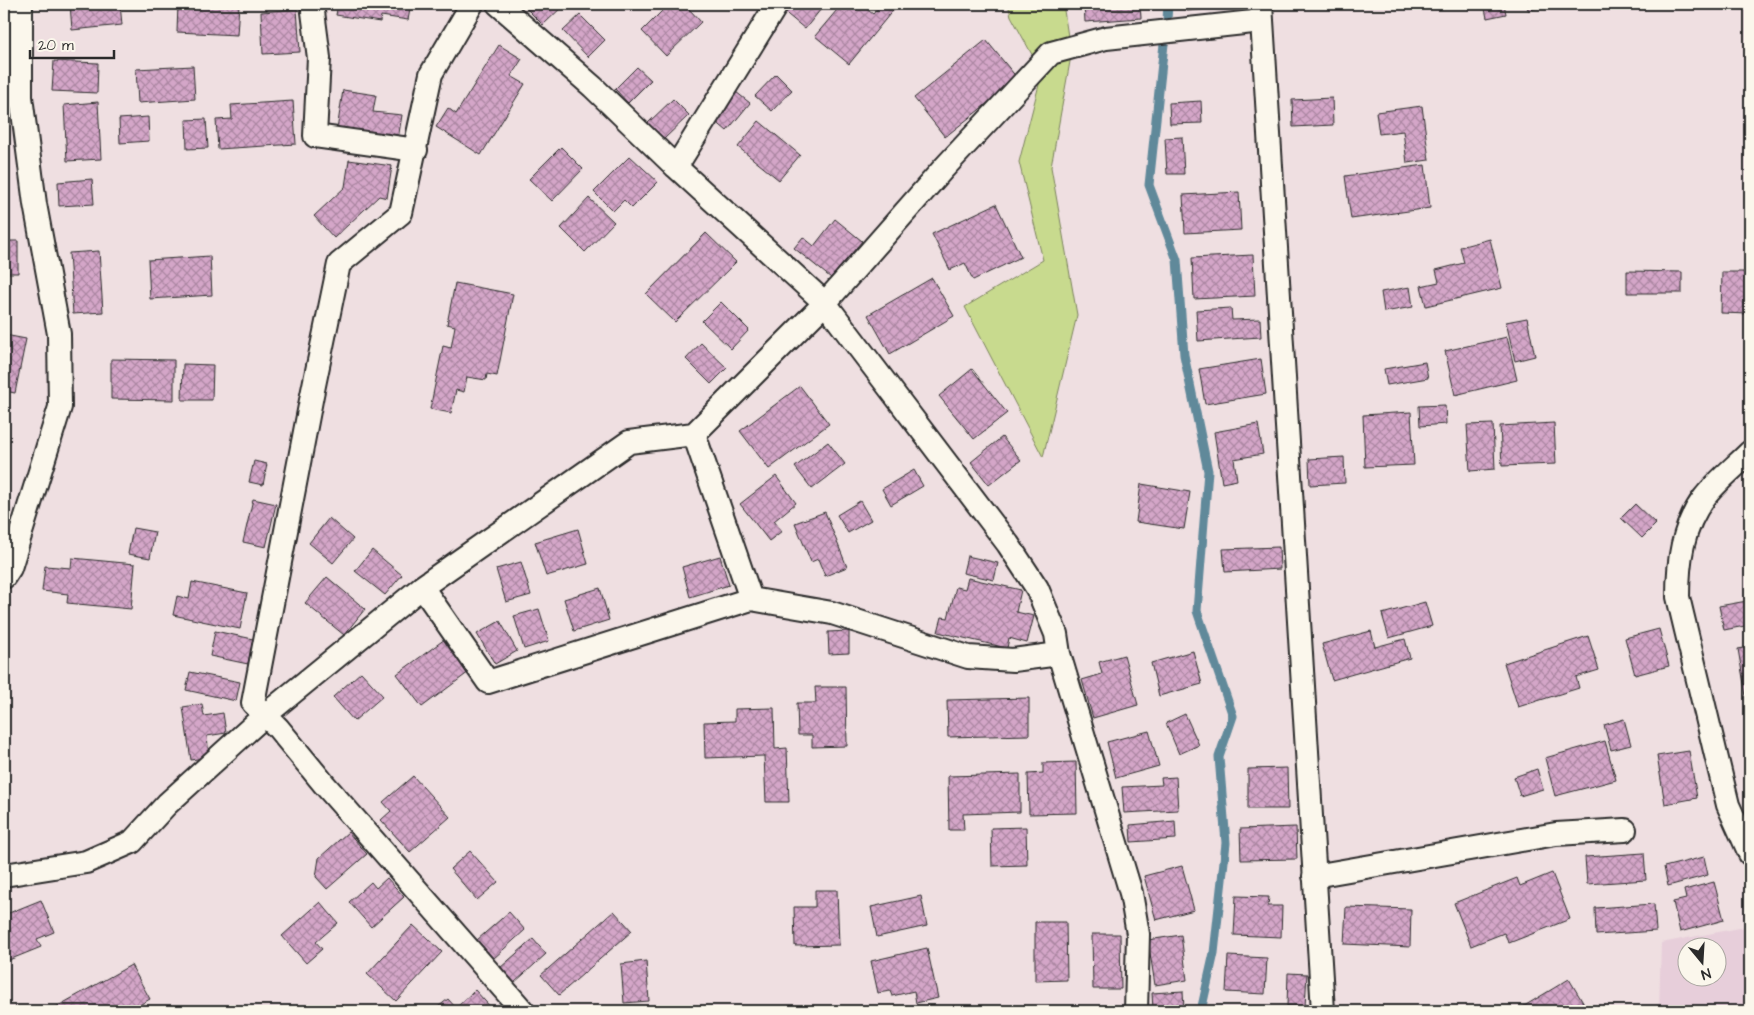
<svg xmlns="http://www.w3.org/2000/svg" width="1754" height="1015" font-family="'Architects Daughter',sans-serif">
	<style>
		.built { fill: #e7ceda; fill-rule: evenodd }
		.green { fill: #c8da8e; stroke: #7a825c }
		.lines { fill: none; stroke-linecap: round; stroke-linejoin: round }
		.stream { stroke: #60899a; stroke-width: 9 }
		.building { fill: url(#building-cross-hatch); stroke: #2b2b2b }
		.street-casing { stroke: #2b2b2b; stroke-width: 26 }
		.street { stroke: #fbf7ec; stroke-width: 22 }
	</style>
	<defs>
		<pattern id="building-cross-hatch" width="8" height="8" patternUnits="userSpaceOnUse" patternTransform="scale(1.25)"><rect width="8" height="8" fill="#d4a6c8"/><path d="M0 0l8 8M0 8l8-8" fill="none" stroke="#ac87a3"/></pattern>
	</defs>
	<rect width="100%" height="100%" fill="#efdfe1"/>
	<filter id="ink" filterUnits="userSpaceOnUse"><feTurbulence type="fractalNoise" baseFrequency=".02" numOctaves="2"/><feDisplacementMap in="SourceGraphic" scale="10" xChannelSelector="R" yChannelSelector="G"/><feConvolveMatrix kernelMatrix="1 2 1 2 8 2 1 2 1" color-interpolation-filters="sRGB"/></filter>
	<g filter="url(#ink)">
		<path class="built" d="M1750,926V1011H1659L1661,943ZM1686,948H1716V978H1686Z"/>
		<path class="green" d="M1008,4H1063L1071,56L1051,167L1077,315L1043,457L965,307L1043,260L1019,162L1042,73L1011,16Z"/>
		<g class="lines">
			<path class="stream" d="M1167,20L1168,4
				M1164,44L1149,185L1177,260L1184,355L1208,471L1197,611L1233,716L1219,757L1226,843L1214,953L1201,1011"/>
		</g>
		<path class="building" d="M70,4H120L122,25L72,30Z
			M178,4H239L237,35L177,32Z
			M338,4H411L408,20L381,16L380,22L336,15Z
			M522,4H565L543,25Z
			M669,4H694L689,9L701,22L666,56L642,31Z
			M787,4H825L805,29L782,10Z
			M842,4H860L873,14L882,4H887L894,9L849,64L815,36Z
			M1084,4H1140L1141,18L1085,22Z
			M1186,4H1231V7L1187,11Z
			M1484,4H1504L1506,14L1487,18Z
			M1527,4H1561L1528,10Z
			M297,9L300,52L263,54L261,12Z
			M580,15L605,40L588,57L563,31Z
			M986,40L1018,79L945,137L914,98Z
			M499,45L522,59L511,76L525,84L481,155L436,127L448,108L456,114Z
			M54,61L98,63L97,93L52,91Z
			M193,66L195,99L138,103L136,69Z
			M637,67L651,80L628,103L615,89Z
			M776,74L792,90L772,111L755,96Z
			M343,90L376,95L373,112L402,115L398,139L337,130Z
			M736,92L750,103L727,131L714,120Z
			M1332,98L1333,125L1293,127L1292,100Z
			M673,99L689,115L664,139L648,123Z
			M293,101L296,144L218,149L216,120L232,119L231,105Z
			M1201,101L1202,123L1170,124L1169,103Z
			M98,102L101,159L67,161L64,105Z
			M1422,106L1429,160L1407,163L1403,131L1379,134L1376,112Z
			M148,117L149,141L120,143L119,119Z
			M206,119L208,148L187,149L186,120Z
			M759,121L800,155L779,180L738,147Z
			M1182,137L1184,174H1167L1165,138Z
			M561,147L583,169L552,201L529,179Z
			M630,156L658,182L632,208L624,200L613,211L594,192Z
			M349,160L392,166L387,198L379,196L334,238L314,216L345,187Z
			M1425,165L1430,208L1351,219L1345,176Z
			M92,179L94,204L59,206L58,182Z
			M1239,192L1241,230L1185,233L1183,195Z
			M589,198L614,222L585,252L561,228Z
			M996,204L1021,257L973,280L965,263L950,270L932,234Z
			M835,219L862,241L831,278L794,248L803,237L814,246Z
			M706,233L736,262L675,322L646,294Z
			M1490,239L1502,288L1426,306L1421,286L1439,282L1436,270L1464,263L1460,247Z
			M4,241H18V273H4Z
			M99,251L103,312L73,314L69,253Z
			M1253,255L1255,296L1194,299L1192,258Z
			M210,256L212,295L150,299L148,260Z
			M1627,271L1682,272V293H1627Z
			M1722,272H1749V314L1721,313Z
			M932,278L954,316L890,354L868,315Z
			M455,283L513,294L497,376L487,374L486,380L467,377L464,392L456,390L451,413L430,409L443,346L451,348L455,326L447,324Z
			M1410,287L1413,307L1384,312L1381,292Z
			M721,302L749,330L731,349L702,321Z
			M1231,308L1232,320L1260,319L1261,337L1198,341L1196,310Z
			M1527,318L1535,356L1515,361L1506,322Z
			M5,335L26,339L15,393L4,391Z
			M1507,337L1517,380L1455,395L1445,351Z
			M701,343L727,368L711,384L686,359Z
			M111,359L174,360V400L111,399Z
			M1261,359L1266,394L1205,404L1199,369Z
			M1425,362L1428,378L1387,385L1384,369Z
			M183,364L213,365L212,400H182Z
			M972,369L1007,413L974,439L939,396Z
			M800,386L829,424L769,469L740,431Z
			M1445,405L1446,424L1420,426L1419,406Z
			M1411,412L1414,465L1365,467L1363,415Z
			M1554,423L1556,464L1502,466L1500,426Z
			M1258,424L1263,454L1234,459L1237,480L1222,483L1214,432Z
			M1493,424L1495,469L1470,471L1467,425Z
			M1002,437L1021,460L989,485L971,462Z
			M828,442L845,464L812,489L795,467Z
			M1344,457L1345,483L1310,485L1309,459Z
			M254,461L267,464L263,485L249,482Z
			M914,470L923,486L891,505L882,489Z
			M776,476L796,503L774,521L782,531L769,541L740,504Z
			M1141,484L1190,492L1184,529L1136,522Z
			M253,499L276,504L266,547L243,542Z
			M860,501L871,520L848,533L837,515Z
			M1635,504L1656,524L1642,538L1621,518Z
			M825,512L847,567L825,576L818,559L811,562L795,523Z
			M329,518L353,539L333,563L309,543Z
			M133,528L155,532L150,558L128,554Z
			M578,529L588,564L546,576L535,542Z
			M1279,547L1280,569L1225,572L1223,549Z
			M372,550L402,575L385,595L355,571Z
			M720,556L729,585L690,597L682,567Z
			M967,556L998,563L994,580L963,573Z
			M72,558L135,564L131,609L67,603L68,594L42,591L45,566L71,568Z
			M521,562L531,595L506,602L496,569Z
			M327,577L365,609L344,635L305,603Z
			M968,578L1021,590L1016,612L1034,616L1027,643L1009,638L1007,648L938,632L942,617L948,618L956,587L965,589Z
			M192,582L247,593L240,629L173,615L177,596L189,599Z
			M600,588L609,620L574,631L564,599Z
			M1747,601L1750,625L1724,630L1719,606Z
			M1425,602L1432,626L1389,638L1382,614Z
			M539,609L549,641L524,649L514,616Z
			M500,621L517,651L495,664L477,634Z
			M1659,629L1669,666L1635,675L1625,638Z
			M215,631L253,639L248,664L210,656Z
			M849,631V653L829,654L828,632Z
			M1371,631L1375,647L1405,639L1410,658L1332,680L1322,644Z
			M1588,636L1599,670L1576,677L1579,688L1518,707L1504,663Z
			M445,639L469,672L422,707L397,674Z
			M1750,647V701L1747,702L1738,649Z
			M1193,651L1202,684L1159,696L1151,663Z
			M1124,655L1138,705L1093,718L1082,680L1102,674L1099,662Z
			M190,672L240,682L236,701L186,690Z
			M361,672L383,696L354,721L333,697Z
			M815,687H846L847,746L812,747V735H798L797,703H816Z
			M1029,698V735L948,737L947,700Z
			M202,704L204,716L223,713L226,733L207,736L209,757L191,760L183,707Z
			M774,708L775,749L787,748L789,802H766L764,756L705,758L704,722L735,721V709Z
			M1185,714L1199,745L1179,754L1166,723Z
			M1624,719L1631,745L1611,750L1604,725Z
			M1149,731L1159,766L1116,778L1107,742Z
			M1605,741L1616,780L1555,796L1545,758Z
			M1689,751L1697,798L1665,804L1657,756Z
			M1076,762L1077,813L1029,814L1028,774L1043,773V763Z
			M1287,768L1288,809H1248V769Z
			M1537,769L1543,789L1520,796L1514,777Z
			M1020,774V812L963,814L964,830H949L948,776Z
			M413,776L450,817L410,852L381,820L391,811L383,802Z
			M1176,777L1178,810L1124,813L1122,787L1162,785L1161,778Z
			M1175,821L1176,839L1131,842L1130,825Z
			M1026,827L1027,865L992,866L991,828Z
			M1296,827L1297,859L1241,860L1240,829Z
			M348,832L367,854L327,889L316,877L319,858Z
			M470,851L498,882L477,900L450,869Z
			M1644,853L1646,880L1587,884L1585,857Z
			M1704,857L1708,875L1668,886L1664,867Z
			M1182,866L1194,910L1156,920L1144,876Z
			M1552,873L1570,919L1509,943L1504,933L1471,946L1454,903L1517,878L1520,886Z
			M387,878L404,897L371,927L349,902L371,882L376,888Z
			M1714,882L1724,920L1680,932L1673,902L1686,899L1684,890Z
			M815,890H837L839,945L795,946L794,907H815Z
			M921,896L927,926L877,937L871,907Z
			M1236,896L1269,897L1268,906H1282L1281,937L1234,935Z
			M41,900L54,932L37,939L41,947L4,962V915Z
			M320,902L338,923L316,942L322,949L306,963L282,936Z
			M1654,904L1656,931L1596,935L1595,908Z
			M1346,907L1411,909L1410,947L1344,944Z
			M614,911L632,931L559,995L541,975Z
			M509,912L525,930L493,959L477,940Z
			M1035,922H1066L1067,980L1035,981Z
			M413,925L442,952L396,1001L367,974Z
			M1092,934H1120L1121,989H1093Z
			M1181,935L1187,980L1155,985L1148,940Z
			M533,939L546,954L514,983L500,968Z
			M927,948L938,998L916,1003L914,991L892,996L890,991L878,993L871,961Z
			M1228,956L1267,958L1265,994L1226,992Z
			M646,961L649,1001L624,1003L621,964Z
			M131,965L150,999L129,1011H49Z
			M1288,973L1307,974L1305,1006H1287Z
			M1569,979L1588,1011H1516Z
			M475,990L494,1011H433L448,999L456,1008Z
			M1183,991L1184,1009L1153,1010L1152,993Z"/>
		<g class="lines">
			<defs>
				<path id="street" d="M312,4L319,58L315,136L416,150
					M472,4L431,74L401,213L339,264L312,395L253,703L278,728L324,784L523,1011
					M498,4L593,87L676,167L825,303L1008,544L1037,588L1056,634L1059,654L1131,893L1138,934L1136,1011
					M1261,4L1323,1011
					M676,167L777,4
					M694,434L751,599
					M1750,452C1735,467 1717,481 1704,498C1682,527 1678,562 1678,597L1728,805L1750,854
					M4,577L10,568L60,407L59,334L35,204L21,97V4
					M422,587L488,682L751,599L832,613L968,657L1013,660L1059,654
					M4,875L86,862L132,842L167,804L264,716L422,587L629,442L694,434L825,303L943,169L1051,53L1106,38L1262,21
					M1314,876L1556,834L1625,830"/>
			</defs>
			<use href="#street" class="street-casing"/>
			<use href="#street" class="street"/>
		</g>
	</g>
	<rect width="1754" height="1015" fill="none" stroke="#fbf7ec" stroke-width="20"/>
	<rect x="10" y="10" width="1734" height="995" fill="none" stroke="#2b2b2b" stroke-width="2" filter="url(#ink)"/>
	<g transform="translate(1702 962) rotate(162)"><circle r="24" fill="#fbf7ec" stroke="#a8a59f"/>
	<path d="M0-4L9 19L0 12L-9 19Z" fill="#2b2b2b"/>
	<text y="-8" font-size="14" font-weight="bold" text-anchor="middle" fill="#2b2b2b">N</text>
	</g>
	<path d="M30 50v8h84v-8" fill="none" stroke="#2b2b2b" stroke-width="2.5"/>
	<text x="38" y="50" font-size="15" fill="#2b2b2b" stroke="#fbf7ec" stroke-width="4" paint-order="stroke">20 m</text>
</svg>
